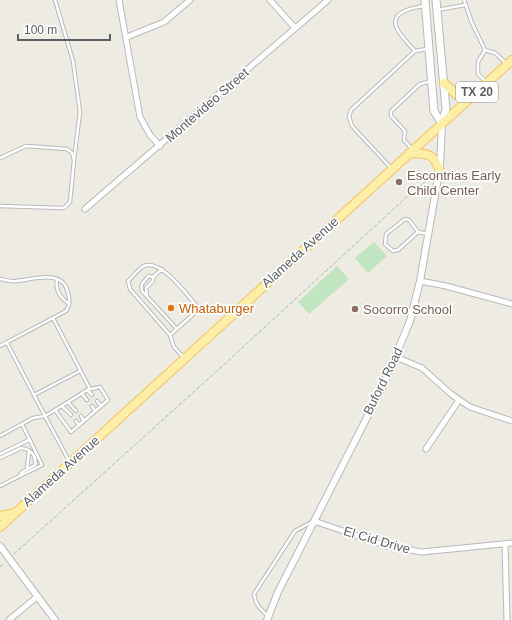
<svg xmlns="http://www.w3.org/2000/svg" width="512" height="620" font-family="Arial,sans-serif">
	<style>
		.green { fill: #c1e5c0 }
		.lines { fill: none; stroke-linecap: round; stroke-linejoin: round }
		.service-casing { stroke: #b6b9bd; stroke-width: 4.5 }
		.minor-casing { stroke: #b6b9bd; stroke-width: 7 }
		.tertiary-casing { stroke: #b6b9bd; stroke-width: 8 }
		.secondary-casing { stroke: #b5b8bd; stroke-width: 9 }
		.primary-casing { stroke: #f0c35b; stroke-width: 10 }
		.path { stroke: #99c6a5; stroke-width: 1; stroke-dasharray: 4 2; stroke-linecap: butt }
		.service { stroke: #fff; stroke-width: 2.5 }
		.minor { stroke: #fff; stroke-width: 5 }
		.tertiary { stroke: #fff; stroke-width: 6 }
		.secondary { stroke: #fff; stroke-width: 7 }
		.primary { stroke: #feeea8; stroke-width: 8 }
		.education-dot { fill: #8d6e63; stroke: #fff; stroke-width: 1.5 }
		.food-dot { fill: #e8710a; stroke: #fff; stroke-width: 1.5 }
		.labels { text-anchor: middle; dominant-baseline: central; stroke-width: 3.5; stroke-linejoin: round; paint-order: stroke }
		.shield { fill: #fff; stroke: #8c8f92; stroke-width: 1 }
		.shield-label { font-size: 12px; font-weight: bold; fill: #5b5f64 }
		.street-label { font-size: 13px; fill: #5b5f64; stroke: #fff }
		.education-label { font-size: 13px; fill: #785e54; stroke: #fff; text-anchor: start }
		.food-label { font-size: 13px; fill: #c56008; stroke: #fff; text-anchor: start }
	</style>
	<rect width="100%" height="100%" fill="#eeebe3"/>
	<path class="green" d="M374,242L387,256L368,273L355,258Z
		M337,266L349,279L309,314L298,302Z"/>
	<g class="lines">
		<defs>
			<path id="service" d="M55,0L73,61L80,112L74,160
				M464,0L472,23L485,50L495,53L506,63
				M425,6C416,7 391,11 396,26C398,34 409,44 415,51L427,49
				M437,10L465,5
				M485,50L478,62V74L486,82
				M412,149L404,140L405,131L391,116V111L420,84L432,81
				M0,158L26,146L67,149L72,153L74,160L70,202L64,208L0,206
				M392,169L352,126L349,117L351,110L415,51
				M418,232L398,250L393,251L385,244L386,234L405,219L409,220L418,232L428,234
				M162,269L153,277L149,276C144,281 140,284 142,291L177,329
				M0,279C5,280 10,282 16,281C33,280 63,268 68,293C70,299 70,305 66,311L0,346
				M57,279C55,291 60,297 69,304
				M147,296L146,288L153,281V277
				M53,318L90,389
				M170,335L197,311L196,305C186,294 161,259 144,266C138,269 133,277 128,281L130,289L170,335L174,347L184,358
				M7,343L34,395L80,371
				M87,390L92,395
				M82,394L87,400
				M34,395L45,416C59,408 73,399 87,390L100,387L108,400L71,432L55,410
				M97,401L101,406
				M68,402L76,411
				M62,406L71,415
				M92,406L95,411
				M81,416L84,421
				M76,421L79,425
				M0,436L33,418L45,416L69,461
				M0,454L29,440
				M0,458L21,448C30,449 37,455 35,465L22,472L20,475
				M27,469L29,451
				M0,486L42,465L22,424
				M268,616C260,609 255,604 254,594L295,531L312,522"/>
			<path id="minor" d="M119,0L140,117L150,135L160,146
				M270,0L295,28
				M127,37L164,22L190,0
				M85,209L328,0
				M420,281L446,286L512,304
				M396,357L422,368L451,394L470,407L512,421
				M426,449L459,400
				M314,521L387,546L422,552L512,543
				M505,544L507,620
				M9,620L38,596"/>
			<path id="tertiary" d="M0,546L55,620
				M267,620L278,592L383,386L410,321L420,281L440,167L442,124"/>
			<path id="secondary" d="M425,0L434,111L442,124
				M436,0L446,109L442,124"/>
			<path id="primary" d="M444,83L457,95L477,91
				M409,153C428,154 433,152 440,171
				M0,516L14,513
				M0,527L512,60"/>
		</defs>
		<use href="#service" class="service-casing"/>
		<use href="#minor" class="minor-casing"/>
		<use href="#tertiary" class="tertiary-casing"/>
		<use href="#secondary" class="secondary-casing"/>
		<use href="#primary" class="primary-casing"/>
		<path class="path" d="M14,554L218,370L410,194L431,177
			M0,567L4,563"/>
		<use href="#service" class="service"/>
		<use href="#minor" class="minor"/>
		<use href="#tertiary" class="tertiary"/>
		<use href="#secondary" class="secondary"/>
		<use href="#primary" class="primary"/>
	</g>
	<g class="education-dot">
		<circle cx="399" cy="182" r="4"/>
		<circle cx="355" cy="309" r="4"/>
	</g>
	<circle class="food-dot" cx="171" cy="308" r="4"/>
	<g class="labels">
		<rect class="shield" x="456" y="82" width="42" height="20" rx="3"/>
		<g class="shield-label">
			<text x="477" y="92">TX 20</text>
		</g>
		<g class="street-label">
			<text transform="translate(207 105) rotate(-41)">Montevideo Street</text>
			<text transform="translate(300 252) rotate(-42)">Alameda Avenue</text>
			<text transform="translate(383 381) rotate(-64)">Buford Road</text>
			<text transform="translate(61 471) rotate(-42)">Alameda Avenue</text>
			<text transform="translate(377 540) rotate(16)">El Cid Drive</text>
		</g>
		<g class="education-label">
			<text x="407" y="175">Escontrias Early<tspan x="407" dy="15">Child Center</tspan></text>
			<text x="363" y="309">Socorro School</text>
		</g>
		<g class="food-label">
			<text x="179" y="308">Whataburger</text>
		</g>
	</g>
	<path d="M18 34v6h92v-6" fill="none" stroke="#5b5f64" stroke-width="2"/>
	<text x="24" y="34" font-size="12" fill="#5b5f64" stroke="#ffffff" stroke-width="3" paint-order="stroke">100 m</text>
</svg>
